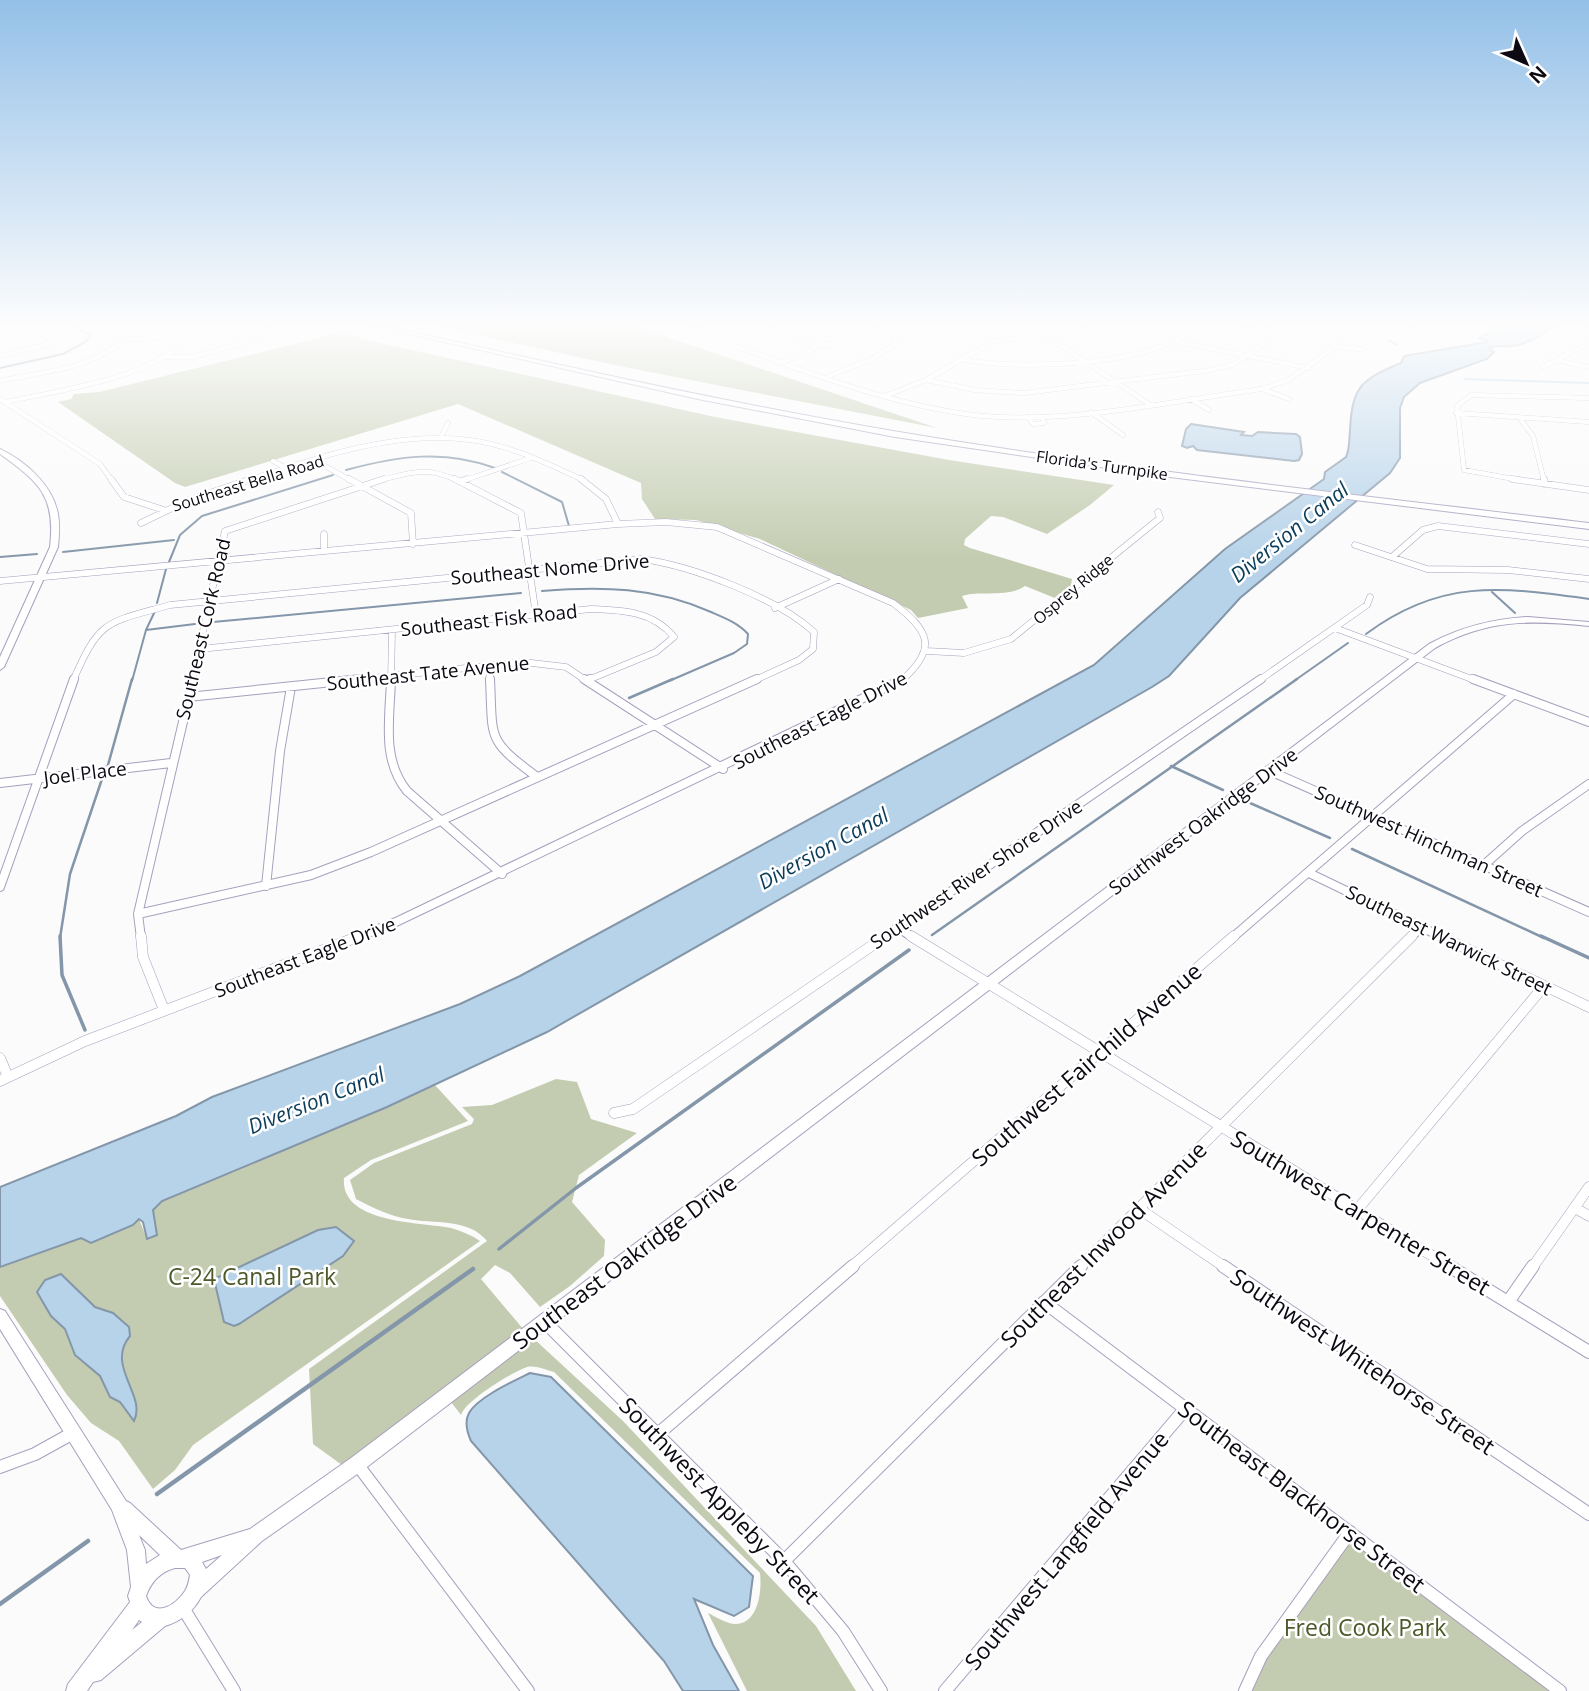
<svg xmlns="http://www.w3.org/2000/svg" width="1589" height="1691" font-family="'Open Sans',sans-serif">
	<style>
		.green { fill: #c3ccb0 }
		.water { fill: #b7d3e9; stroke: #8496a9; stroke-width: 2 }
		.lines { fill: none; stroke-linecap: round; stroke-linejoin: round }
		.stream-far3 { stroke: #8496a9; stroke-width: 2 }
		.stream-far2 { stroke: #8496a9; stroke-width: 2.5 }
		.stream-far1 { stroke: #8496a9; stroke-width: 3.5 }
		.stream { stroke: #8496a9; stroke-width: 4.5 }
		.canal { fill: #b7d3e9; fill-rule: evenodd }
		.minor-far4-casing { stroke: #a89fbd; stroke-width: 5 }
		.minor-far3-casing { stroke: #a89fbd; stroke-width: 7 }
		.minor-far2-casing { stroke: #a89fbd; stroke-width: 10 }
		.minor-far1-casing { stroke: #a89fbd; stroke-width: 11 }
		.minor-casing { stroke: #a89fbd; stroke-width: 14 }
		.tertiary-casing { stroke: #a89fbd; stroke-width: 2 }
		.motorway-casing { stroke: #a89fbd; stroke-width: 2 }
		.minor-far4 { stroke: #fff; stroke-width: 4.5 }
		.minor-far3 { stroke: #fff; stroke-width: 6 }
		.minor-far2 { stroke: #fff; stroke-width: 8 }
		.minor-far1 { stroke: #fff; stroke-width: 10 }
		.minor { stroke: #fff; stroke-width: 12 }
		.tertiary { fill: #fff; fill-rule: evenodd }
		.motorway { fill: #fff; fill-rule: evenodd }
		.labels { text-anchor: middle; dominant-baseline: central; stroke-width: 5; stroke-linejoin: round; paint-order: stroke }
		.far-street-label { font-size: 16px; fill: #0d0913; stroke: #fff }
		.street-label { font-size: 19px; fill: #0d0913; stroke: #fff }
		.water-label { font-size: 21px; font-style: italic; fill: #0b3d5a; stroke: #fff }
		.near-street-label { font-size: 23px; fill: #0d0913; stroke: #fff }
		.near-park-label { font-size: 23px; fill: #4c5829; stroke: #fff }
	</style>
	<rect width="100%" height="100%" fill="#fbfbfb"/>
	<path class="green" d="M430,325H631L937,428L629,368Z
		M347,331L362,339L715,417L949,460L1114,485L1090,505L1047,534L1003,517L991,516L965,539L964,545L970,548L1072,579L1071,585L1055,598L1025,586C1008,598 979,590 962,596L968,608L918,618L911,610L760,539L696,520L655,519L642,499L641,483L458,404L185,487L175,483L58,402L71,399L74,394L99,392Z
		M556,1079L577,1082L591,1119L637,1133L579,1175L572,1202L605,1240L604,1256L570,1286L540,1307L510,1273L495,1265L481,1279L524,1330L342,1465L313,1444L309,1369L487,1241C469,1218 433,1224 408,1219C390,1216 373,1208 356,1199L350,1180L374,1163L472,1124L474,1119L462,1107L492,1105Z
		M433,1083L468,1121L371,1160L344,1178C340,1224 422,1222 451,1228C462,1231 471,1235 480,1241L193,1445L175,1470L153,1489L119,1441L91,1423L67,1395L0,1296V1267L81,1237L91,1243L133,1225L139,1219L147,1239L156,1236L153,1209L162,1201L387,1107Z
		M533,1338L623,1421L816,1626L856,1691H747L708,1613C716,1617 727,1624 735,1624C759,1624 762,1590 760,1573L554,1372C546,1370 535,1365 527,1367C511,1373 466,1400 461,1415L451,1402Z
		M1351,1538L1550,1691H1251L1265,1660Z"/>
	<path class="water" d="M1502,325H1556C1544,333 1527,345 1511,346C1502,347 1498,344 1489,348L1494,352L1487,359L1420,383L1404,397L1400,408V458L1390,473L1240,598L1169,676L1152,687L547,1032L387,1107L162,1201L153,1210L157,1235L147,1239L143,1222L139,1219L133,1225L91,1243L81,1238L0,1267V1187L176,1116L212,1097L460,1004L520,976L1094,665L1225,549L1324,479L1325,472L1346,457C1350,448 1349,439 1350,430C1352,386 1362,379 1401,363L1404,356L1488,342L1479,338Z
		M1191,424L1244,432L1241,435L1252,436L1258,432L1296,434L1300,437L1302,454L1299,460L1294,461L1197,450L1193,446L1187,448L1182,446L1186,429Z
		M336,1227L354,1241L343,1256L239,1324L234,1326L224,1322L214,1279L318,1230Z
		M61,1274L95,1307L113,1313L129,1327L130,1336C105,1366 147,1395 134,1421L120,1402L110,1397L100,1376L75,1355L65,1329L51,1316L37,1292L45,1280Z
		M530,1373L551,1377L753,1576L749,1607L734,1616L694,1599L713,1645L739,1691H683L664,1661L471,1441C467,1432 464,1422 469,1413C478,1397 514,1381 530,1373Z"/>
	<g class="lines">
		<path class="stream-far3" d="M1389,340L1397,345
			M0,368L63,354L85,342L91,335L71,325
			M346,470C398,456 444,449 495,468
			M502,472L562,502L569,526
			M63,552L174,540
			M0,557L37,554
			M169,562L180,535L202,516L333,475
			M542,591C602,586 655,587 711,612C725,618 738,623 748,634L747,644L734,653L669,681
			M1492,592L1515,613
			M157,603L166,569
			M213,622L521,593
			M146,630L195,624
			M1366,634C1441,578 1501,587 1589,599
			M132,681L146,630L155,611
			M1294,681L1348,643"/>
		<path class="stream-far2" d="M629,698L673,679
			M108,765L132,679
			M1171,766L1223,790
			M1250,803L1330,838
			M1352,849L1544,938
			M932,935L1297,679
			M60,938L70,874L103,776"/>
		<path class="stream-far1" d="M60,936L62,975L85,1030
			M1541,936L1589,958
			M499,1249L576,1188L909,950"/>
		<path class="stream" d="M157,1494L473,1269
			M0,1604L88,1541"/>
		<path class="canal" d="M1463,378L1589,382V384L1465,380L1463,379Z"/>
		<defs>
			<path id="minor-far4" d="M676,325C770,357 867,400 966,414C1057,427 1170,401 1262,389L1288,380L1335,347V339L1320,325
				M757,325L817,346L810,352L783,361
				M1417,325L1420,334
				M694,331L715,325
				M1234,331L1263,328
				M893,335L910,333
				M1045,335L1149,404
				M127,339L191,337
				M1178,342L1309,368
				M813,343L832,344L817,346
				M1335,347L1362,349
				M0,356L46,345L55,339L5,325
				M165,357H193L279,333L255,325
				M960,359C1016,370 1133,366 1183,337L1178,331L1157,325
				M1556,360L1589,367
				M1543,367L1589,343
				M829,376L874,358L896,343L897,340L884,331L854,325
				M926,380L975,390L1024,393L1211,370L1235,364L1270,340L1271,335L1257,325
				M0,381C44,371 102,369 131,331L126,325
				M1262,389L1289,399
				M885,396L926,380L994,341L1120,325
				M0,399L100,464L112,481
				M1191,399L1209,410
				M6,402C59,390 170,377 196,325
				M1091,412L1123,435
				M1456,413L1589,422
				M1028,417L1033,424L1044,423L1042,417
				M1521,420L1533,436L1544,481
				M441,437L448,423
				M273,461L288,469
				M316,461L352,481
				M246,481C315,458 395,430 470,440C510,445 549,464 585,481
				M377,481C410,473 426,465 458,481
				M462,481L531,458
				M1525,481L1464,470L1457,406L1471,395L1589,398"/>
			<path id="minor-far3" d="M111,479L124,497L164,510
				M349,479L411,513L413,544
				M455,479L521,513L536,615
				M581,479L606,499L618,524
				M1512,479L1589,490
				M1544,479L1545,484
				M462,481L467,479
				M141,523L189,500L251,479
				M324,534V551
				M1355,545L1427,569L1508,570L1589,579
				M1392,557L1423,530L1438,526L1589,544
				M0,581L618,524L666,522L717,527L893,603C929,630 939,648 901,681
				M775,608L839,579
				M1335,628L1477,681
				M200,649L591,609C622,610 653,611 674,637L656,652L588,680
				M927,651L964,653L1011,639L1160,518L1158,512
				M489,666L490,681
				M73,681C100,618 107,623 170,605L642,559C692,566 777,598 814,632L813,649L799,660L753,681
				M192,681L225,531L384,479
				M344,681L523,662L566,667L587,681
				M391,681L392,631
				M1258,681L1367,605L1370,597"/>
			<path id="minor-far2" d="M391,679C390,718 381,759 407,791L502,874
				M490,679C493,740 486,739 537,777
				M584,679L723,769
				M1473,679L1589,722
				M588,680L590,679
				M188,697L361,679
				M1270,771L1589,912
				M0,783L171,763
				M1484,865L1522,831L1589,784
				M1309,873L1444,938
				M266,886L280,751L291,687
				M0,887L74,679
				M138,914L311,875L371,852L757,679
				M897,927L914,938
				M141,938L138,914L193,679
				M355,938L396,922L903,679
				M883,938L1261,679
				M1232,938L1514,694
				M1410,938L1421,927"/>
			<path id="minor-far1" d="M141,936L143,957L164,1010
				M911,936L1452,1268
				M1440,936L1589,1007
				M0,1058L8,1077
				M0,1081L85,1041L360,936
				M614,1113L633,1109L886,936
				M1138,1208L1226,1268
				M1575,1208L1589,1216
				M1357,1210L1544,986
				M850,1268L1234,936
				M1079,1268L1412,936
				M1532,1268L1589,1187"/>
			<path id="minor" d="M1223,1266L1589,1514
				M1449,1266L1589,1352
				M1044,1302L1560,1691
				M1508,1302L1533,1266
				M545,1322L784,1561L843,1631L881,1691
				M658,1434L853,1266
				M357,1464L528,1691
				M0,1467L35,1454L73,1433
				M784,1561L1081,1266
				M183,1608L234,1691
				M945,1691L1186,1408
				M1245,1691L1261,1656L1350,1532"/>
			<path id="tertiary" d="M0,449C25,461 53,485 58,514C60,525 59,536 58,547L4,667L0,670V657L50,547C56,496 39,482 0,454Z
				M1528,617L1589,622V626C1530,620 1488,619 1435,648L363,1470L262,1541L201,1597C193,1612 181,1621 165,1626L101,1680L93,1682L87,1691H66L68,1684L130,1602L128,1596L131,1587L127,1550L112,1510L0,1329V1309L5,1311L126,1501L130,1503L181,1550L250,1529L351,1458L1429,644C1461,627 1492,619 1528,617ZM139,1535L160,1555L146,1564L145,1550ZM222,1555L206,1569L202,1562ZM175,1568H185L190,1575C189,1581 188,1586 185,1591C175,1606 154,1619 146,1596C151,1582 160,1572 175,1568ZM139,1620L142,1622L132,1630Z"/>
			<path id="motorway" d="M369,325H381C551,363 721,402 893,431C1124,470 1357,495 1589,523V529L1154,475L895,437L698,399Z"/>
		</defs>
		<use href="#minor-far4" class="minor-far4-casing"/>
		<use href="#minor-far3" class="minor-far3-casing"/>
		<use href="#minor-far2" class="minor-far2-casing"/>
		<use href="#minor-far1" class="minor-far1-casing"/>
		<use href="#minor" class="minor-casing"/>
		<use href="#tertiary" class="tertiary-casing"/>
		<use href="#motorway" class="motorway-casing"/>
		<use href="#minor-far4" class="minor-far4"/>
		<use href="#minor-far3" class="minor-far3"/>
		<use href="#minor-far2" class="minor-far2"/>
		<use href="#minor-far1" class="minor-far1"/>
		<use href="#minor" class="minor"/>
		<use href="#tertiary" class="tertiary"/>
		<use href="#motorway" class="motorway"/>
	</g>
	<linearGradient id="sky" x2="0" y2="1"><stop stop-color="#94c0e8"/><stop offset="0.58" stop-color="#fdfdfd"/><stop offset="1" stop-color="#fdfdfd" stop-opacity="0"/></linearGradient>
	<rect width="1589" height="561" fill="url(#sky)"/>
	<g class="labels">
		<g class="far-street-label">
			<text transform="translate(1102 465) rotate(8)">Florida's Turnpike</text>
			<text transform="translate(248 483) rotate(-17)">Southeast Bella Road</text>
			<text transform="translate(1073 589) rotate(-40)">Osprey Ridge</text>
		</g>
		<g class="street-label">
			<text transform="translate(550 569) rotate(-5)">Southeast Nome Drive</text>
			<text transform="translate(489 620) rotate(-6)">Southeast Fisk Road</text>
			<text transform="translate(203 629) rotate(-77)">Southeast Cork Road</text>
			<text transform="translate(428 673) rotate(-6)">Southeast Tate Avenue</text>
			<text transform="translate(820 720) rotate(-27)">Southeast Eagle Drive</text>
			<text transform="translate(85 773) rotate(-7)">Joel Place</text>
			<text transform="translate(1203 821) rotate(-37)">Southwest Oakridge Drive</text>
			<text transform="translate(1429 841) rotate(24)">Southwest Hinchman Street</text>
			<text transform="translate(976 874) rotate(-34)">Southwest River Shore Drive</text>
			<text transform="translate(1449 940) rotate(26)">Southeast Warwick Street</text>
			<text transform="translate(305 957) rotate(-21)">Southeast Eagle Drive</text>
		</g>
		<g class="water-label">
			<text transform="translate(1289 532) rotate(-39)">Diversion Canal</text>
			<text transform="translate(823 848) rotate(-29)">Diversion Canal</text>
			<text transform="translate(316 1100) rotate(-22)">Diversion Canal</text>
		</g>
		<g class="near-street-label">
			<text transform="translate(1086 1064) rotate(-41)">Southwest Fairchild Avenue</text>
			<text transform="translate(1361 1212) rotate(31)">Southwest Carpenter Street</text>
			<text transform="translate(1103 1244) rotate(-45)">Southeast Inwood Avenue</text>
			<text transform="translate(624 1261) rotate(-37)">Southeast Oakridge Drive</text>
			<text transform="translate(1363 1361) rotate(34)">Southwest Whitehorse Street</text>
			<text transform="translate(1302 1496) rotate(37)">Southeast Blackhorse Street</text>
			<text transform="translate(720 1500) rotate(46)">Southwest Appleby Street</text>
			<text transform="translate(1066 1550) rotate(-50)">Southwest Langfield Avenue</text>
		</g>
		<g class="near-park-label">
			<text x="252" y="1276">C-24 Canal Park</text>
			<text x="1365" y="1627">Fred Cook Park</text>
		</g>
	</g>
	<g transform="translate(1526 63) rotate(135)" stroke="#ffffff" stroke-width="5" paint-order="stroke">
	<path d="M0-5L12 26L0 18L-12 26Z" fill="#0d0913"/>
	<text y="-10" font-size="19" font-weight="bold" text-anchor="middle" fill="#0d0913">N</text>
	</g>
</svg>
